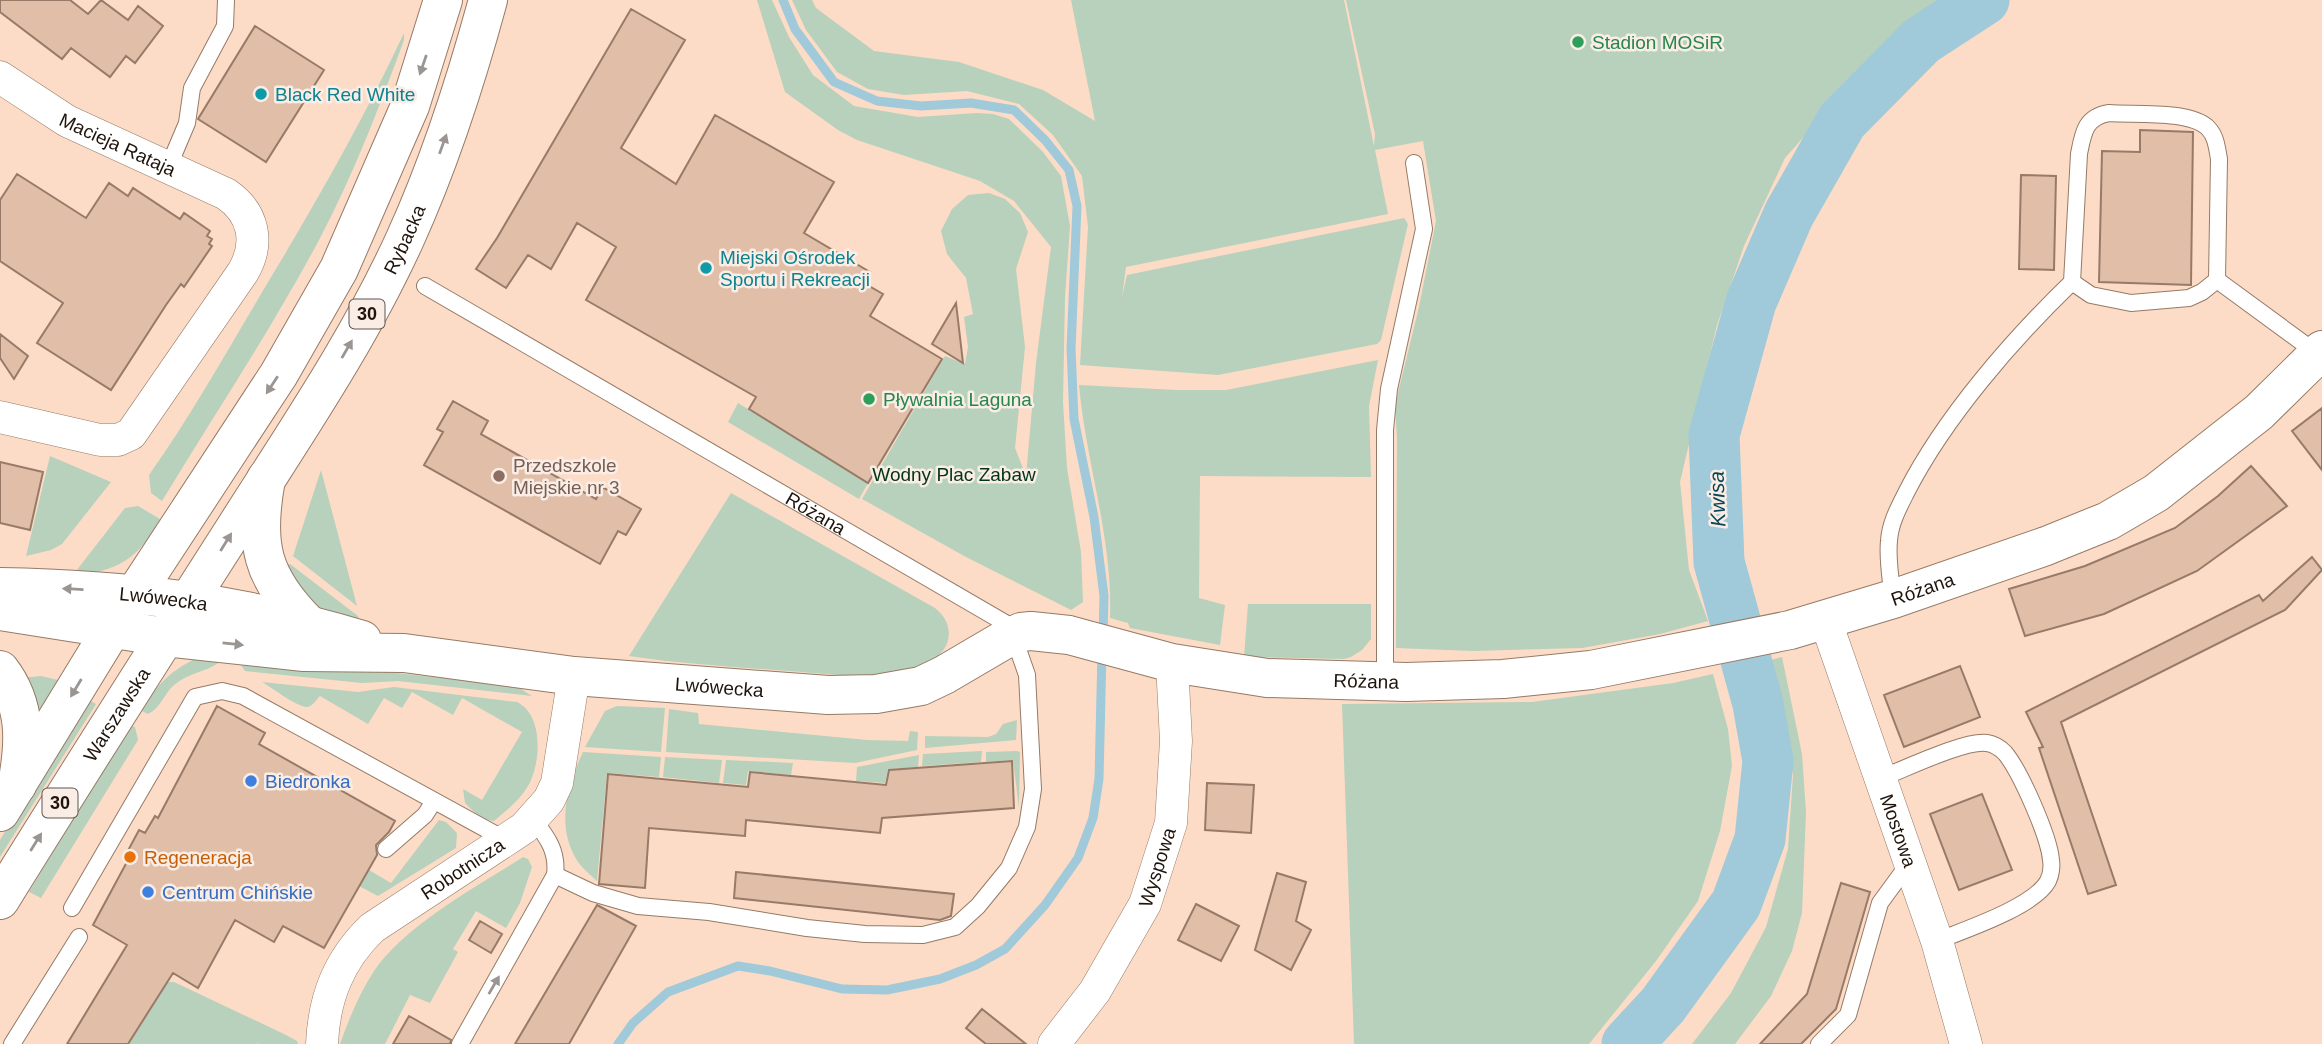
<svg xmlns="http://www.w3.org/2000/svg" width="2322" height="1044" font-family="Arial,sans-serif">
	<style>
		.green { fill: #b7d1bc }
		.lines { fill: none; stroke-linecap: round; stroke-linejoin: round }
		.stream { stroke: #a0c9d9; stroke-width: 9 }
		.river { stroke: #a0c9d9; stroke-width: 51 }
		.building { fill: #e0bea7; stroke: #977a67; stroke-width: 2 }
		.lane-casing { stroke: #967a66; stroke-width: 18 }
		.street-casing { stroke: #967a66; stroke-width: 33 }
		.secondary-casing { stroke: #967a66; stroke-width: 40 }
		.primary-casing { stroke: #967a66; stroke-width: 40 }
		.lane { stroke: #fff; stroke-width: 16 }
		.street { stroke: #fff; stroke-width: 32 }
		.secondary { stroke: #fff; stroke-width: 38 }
		.primary { stroke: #fff; stroke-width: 38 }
		.oneway { fill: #9a9592 }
		.leisure-dot { fill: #2e9e5b; stroke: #faede5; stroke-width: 2.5 }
		.culture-dot { fill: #0f9aa8; stroke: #faede5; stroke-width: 2.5 }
		.education-dot { fill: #8d6e63; stroke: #faede5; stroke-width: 2.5 }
		.shop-dot { fill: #3f7fe0; stroke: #faede5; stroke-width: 2.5 }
		.food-dot { fill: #e8710a; stroke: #faede5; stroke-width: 2.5 }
		.labels { text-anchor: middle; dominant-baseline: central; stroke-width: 5; stroke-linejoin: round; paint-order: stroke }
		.shield { fill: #faede5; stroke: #61554d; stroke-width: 2 }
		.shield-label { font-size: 18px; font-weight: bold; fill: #1f140c }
		.leisure-label { font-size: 19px; fill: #27864d; stroke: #faede5; text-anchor: start }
		.culture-label { font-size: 19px; fill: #0d838f; stroke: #faede5; text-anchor: start }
		.street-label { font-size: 19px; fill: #1f140c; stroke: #faede5 }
		.education-label { font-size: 19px; fill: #785e54; stroke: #faede5; text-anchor: start }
		.park-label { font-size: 19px; fill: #003615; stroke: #faede5 }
		.shop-label { font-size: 19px; fill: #366cbe; stroke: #faede5; text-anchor: start }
		.food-label { font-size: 19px; fill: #c56008; stroke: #faede5; text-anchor: start }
		.water-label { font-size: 21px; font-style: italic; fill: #0c4758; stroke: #faede5 }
	</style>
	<rect width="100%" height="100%" fill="#fcdcc6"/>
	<path class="green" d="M757,0H772L789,37L813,75L854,106L918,117L977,113L993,114L1009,119L1043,152L1061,176L1070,226L1065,297L1063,402L1067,468L1081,552L1083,602L1071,610L966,557L862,499L945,356L965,364L968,347L964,317L973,314L966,278L947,254L941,231L952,209L968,195L989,193L1005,199L1020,213L1028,232L1016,269L1025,347L1015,448L1026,476L1036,363L1051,247L1014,201L980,181L857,140L838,130L785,92Z
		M792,0H812L816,8L874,51L959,62L1043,90L1095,121L1071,0H1344L1374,146L1375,134L1346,0H1944L1866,67L1785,158L1744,246L1717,325L1680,482L1689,570L1708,621L1660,634L1582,648L1473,651L1396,648L1397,439L1395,405L1419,307L1436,221L1423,141L1375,150L1388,214L1126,267L1122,297L1127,275L1404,218L1408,224L1381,340L1377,344L1218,375L1080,365L1088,227L1082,176L1053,135L1019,104L967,91L904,95L868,89L837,72L806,30Z
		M404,33V40C379,108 353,176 319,240C271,330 214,415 162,501L151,493L149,475C190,417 225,355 261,294C312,209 362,123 404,33Z
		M1378,360L1369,406L1371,477L1200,476L1199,598L1225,605L1220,645L1130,628L1128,623L1110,618C1113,539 1086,463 1079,385L1177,390H1226Z
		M738,403L868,483L859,499L728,422Z
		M50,456L111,482L62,544L51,550L26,556Z
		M321,470L357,606L293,556Z
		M731,493L935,608C945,616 951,627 948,640C945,656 919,672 903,674C866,679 827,674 790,671C736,667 682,664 629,656Z
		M138,506L160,519C139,558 118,572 73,575L125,508Z
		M290,564L358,616L360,623L315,611L281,565Z
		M1248,604H1371V639L1362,650L1351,657L1344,659L1244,657Z
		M238,656L516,686L532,696L398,681L362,683L245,671L239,662Z
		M1782,657L1802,754L1806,812L1802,913L1792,951L1771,996L1735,1044H1692L1731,993L1766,927L1788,849L1793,775L1771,660Z
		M197,658L220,662C206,672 188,673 174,685C163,695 161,708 148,714L140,710C158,685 168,672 197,658Z
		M1713,674L1728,729L1732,766L1720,831L1698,901L1656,961L1589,1044H1354L1342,704L1532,702L1673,683Z
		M41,676L58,680L35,719L20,678Z
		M262,682L358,692L394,687L517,702C544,715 541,764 528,786C520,800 506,811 494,821C481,820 474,812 465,803L463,789L482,800L522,732L462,698L453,715L412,692L402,708L384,698L368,724L320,696C316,700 313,706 307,707C297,707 271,687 262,682Z
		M86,698L96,704L0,857V840Z
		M617,706L665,708L661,752L585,747L605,711Z
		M669,709L698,713L699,724L867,740L908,741L910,731L918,732L917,750L855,763L666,752Z
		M1017,720L1016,740L925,748V736L988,737L996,734L1003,724Z
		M130,725L135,727L138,740L41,898L29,892Z
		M982,751L981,762L922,766L923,754Z
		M1017,751L1020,752L1019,808L1013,760L986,762V752Z
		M583,752L661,757L659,777L607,773L597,881C591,875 583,869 578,862C555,827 567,786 583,752Z
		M919,755L918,767L888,769L885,783L856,781L857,767Z
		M665,757L722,760L719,783L663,777Z
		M726,760L793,763L791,775L748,771L746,785L723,783Z
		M439,820L446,822L457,833L456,848L378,896L359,886L369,870L391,883Z
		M523,857L528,859L532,867L520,903L506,928L476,911L453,949L458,952L430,1003L410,995L385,1044H340C349,1019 359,994 374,971C405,925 476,887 523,857Z
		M168,982H174L284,1034L297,1041L298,1044H258L257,1042V1044H129Z"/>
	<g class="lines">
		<path class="stream" d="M783,0L795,29L834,82L877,101L921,106L971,103L1014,110L1045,140L1069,170L1077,206L1071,349L1074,419L1094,517L1104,596L1103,635
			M618,1044L633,1023L668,992L738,966L770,971L842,989L887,990L940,979L976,965L1005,949L1045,905L1078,858L1093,818L1099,779L1102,652"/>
		<path class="river" d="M1627,1044L1663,1005L1736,904L1760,839L1768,761L1758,704L1719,562L1714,435L1751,302L1789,214L1842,121L1921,41L1984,0"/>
	</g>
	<path class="building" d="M0,0H70L88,14L101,0L128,20L138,6L163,26L135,63L126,56L110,77L71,48L62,59L0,12Z
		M631,9L685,40L621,148L676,184L715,115L834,182L804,233L870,272L864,283L883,294L870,316L942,359L868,483L749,409L756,397L586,300L616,247L577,223L551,269L528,255L506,288L476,269L497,238Z
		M255,26L324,70L266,162L198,119Z
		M2140,130L2193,132L2191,285L2099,282L2102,151L2140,152Z
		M17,174L86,218L109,183L128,196L133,188L180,219L184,213L210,231L207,236L212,239L209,244L212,246L184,287L181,284L166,305L111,390L37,343L63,303L0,261V200Z
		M2021,175L2056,176L2054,270L2019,269Z
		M956,303L963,363L932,344Z
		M0,334L28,356L14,379L0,358Z
		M453,401L488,421L481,434L596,499L602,487L641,509L626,535L618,531L600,564L424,465L443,432L437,429Z
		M2322,408V470L2292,431Z
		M0,462L43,472L30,530L0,523Z
		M2251,466L2287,506L2197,571L2104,614L2025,636L2009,589L2085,566L2175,528L2218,496Z
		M2312,557L2322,570L2285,610L2061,722L2116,885L2088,894L2039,748L2043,747L2026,712L2259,595L2263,601Z
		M1960,666L1980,717L1904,747L1884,695Z
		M217,706L265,733L259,744L395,821L389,832L376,845L377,855L324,948L283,926L274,942L235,920L198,988L173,973L128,1044H67L127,945L93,925L128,860L124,858L139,830L145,833L155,816L158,818Z
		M1012,761L1014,808L882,818L880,833L746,820L745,836L649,828L645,888L599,884L608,774L748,787L750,772L886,785L889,770Z
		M1207,783L1254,785L1251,833L1205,830Z
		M1982,794L2012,870L1959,890L1930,814Z
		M736,872L954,894L951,916L940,920L734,898Z
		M1277,873L1306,882L1296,921L1311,930L1291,970L1255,950Z
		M1841,883L1870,892L1836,1009L1801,1044H1760L1807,994Z
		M1196,904L1239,926L1221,961L1178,940Z
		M597,905L636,926L569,1044H515Z
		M480,921L502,934L491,953L469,940Z
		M982,1009L1026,1044H986L966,1028Z
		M409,1016L451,1040L450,1044H393Z"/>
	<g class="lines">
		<defs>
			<g id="lane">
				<path d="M168,168L187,123L192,88L225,26L226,0"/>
				<path d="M2072,282L2091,295L2131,303L2189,298L2202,292L2217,280"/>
				<path id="s1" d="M425,286L1019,631"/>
				<path d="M1893,599C1891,580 1887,560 1889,541C1890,523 1899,507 1907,491C1945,417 2012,340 2072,282L2079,154C2083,133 2085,117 2109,113C2134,115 2190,110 2208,128C2216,136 2217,148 2219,159L2217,280L2318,354"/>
				<path d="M1385,682V430L1389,389L1424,229L1414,163"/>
				<path d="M1881,778C1905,769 1964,740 1987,743C1994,744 2000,748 2005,753C2020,771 2049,836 2051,860C2052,866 2051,875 2048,881C2034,907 1964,930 1937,941"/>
				<path d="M386,849L425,815L434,801"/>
				<path d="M555,875L593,893L638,906L709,912L807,928L865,934L923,935L955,927L978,906L1009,868L1027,827L1033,789L1027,675L1013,635"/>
				<path d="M72,908L195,697L222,691L243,696L506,840"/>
				<path d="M12,1044L79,937"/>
				<path d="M460,1044L555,875C558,851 547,837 533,819"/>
				<path d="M1819,1044L1848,1015L1880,903L1910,862"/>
			</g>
			<g id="street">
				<path id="s2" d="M0,77L67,121L226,194C254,213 260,243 243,272L131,434L118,440H100L0,417"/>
				<path id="s3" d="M1825,619L1937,941L1966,1044"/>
				<path id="s4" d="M322,1044C324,997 339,960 372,928L524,828L549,800L557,783L574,676"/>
				<path id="s5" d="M1054,1044L1095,991L1145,904L1171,823L1176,741L1172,663"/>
			</g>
			<g id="secondary">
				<path d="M266,479C254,544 261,577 308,624"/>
				<path id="s6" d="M0,587C126,589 241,603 362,640"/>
				<path id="s7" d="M0,611L165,637L304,652L404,653L574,676L828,695L876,694L921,686L944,675L1002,641L1021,632L1031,631L1069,635L1172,663L1267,678L1406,682L1503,679L1591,670L1790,630L1893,599L2046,546L2108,521L2156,493L2259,412L2322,350"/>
				<path d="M0,670C27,705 25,743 17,785"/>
			</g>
			<g id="primary">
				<path d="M0,812L112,629L279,374L339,269L410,106L443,0"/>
				<path id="s8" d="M0,900C78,774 157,650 237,525C296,432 359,340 405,239C440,162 466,81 488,0"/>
			</g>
		</defs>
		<use href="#lane" class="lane-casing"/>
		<use href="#street" class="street-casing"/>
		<use href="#secondary" class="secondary-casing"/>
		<use href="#primary" class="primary-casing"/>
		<use href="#lane" class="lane"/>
		<use href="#street" class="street"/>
		<use href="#secondary" class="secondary"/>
		<use href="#primary" class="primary"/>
	</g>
	<defs><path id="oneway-solid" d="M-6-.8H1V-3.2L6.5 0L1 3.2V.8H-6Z" transform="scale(1.75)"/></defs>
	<g class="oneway">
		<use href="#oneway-solid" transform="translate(423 65) rotate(109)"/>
		<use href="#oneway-solid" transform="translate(443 144) rotate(-70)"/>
		<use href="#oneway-solid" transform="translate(347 349) rotate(-60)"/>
		<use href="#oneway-solid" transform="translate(272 385) rotate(123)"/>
		<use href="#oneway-solid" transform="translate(226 542) rotate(-58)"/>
		<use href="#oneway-solid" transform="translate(73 589) rotate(-177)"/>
		<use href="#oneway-solid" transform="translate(233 644) rotate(6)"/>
		<use href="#oneway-solid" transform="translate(76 688) rotate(121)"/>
		<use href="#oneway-solid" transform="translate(36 842) rotate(-58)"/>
		<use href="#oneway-solid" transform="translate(494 985) rotate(-60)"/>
	</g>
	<g class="leisure-dot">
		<circle cx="1578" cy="42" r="7"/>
		<circle cx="869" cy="399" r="7"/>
	</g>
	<g class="culture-dot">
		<circle cx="261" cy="94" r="7"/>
		<circle cx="706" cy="268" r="7"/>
	</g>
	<circle class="education-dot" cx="499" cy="476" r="7"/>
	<g class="shop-dot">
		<circle cx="251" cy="781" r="7"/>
		<circle cx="148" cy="892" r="7"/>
	</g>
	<circle class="food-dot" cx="130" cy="857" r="7"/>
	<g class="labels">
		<g class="shield">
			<rect x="349.5" y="299.5" width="35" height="29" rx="5"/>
			<rect x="42.5" y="788.5" width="35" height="29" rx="5"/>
		</g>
		<g class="shield-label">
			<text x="367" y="314">30</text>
			<text x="60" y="803">30</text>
		</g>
		<g class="leisure-label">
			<text x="1592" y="42">Stadion MOSiR</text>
			<text x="883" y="399">Pływalnia Laguna</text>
		</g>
		<g class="culture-label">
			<text x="275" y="94">Black Red White</text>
			<text x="720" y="257">Miejski Ośrodek<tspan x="720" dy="22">Sportu i Rekreacji</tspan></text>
		</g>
		<g class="street-label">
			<text stroke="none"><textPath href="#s2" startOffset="136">Macieja Rataja</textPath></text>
			<text stroke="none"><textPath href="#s8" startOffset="775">Rybacka</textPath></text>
			<text stroke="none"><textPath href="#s1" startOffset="452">Różana</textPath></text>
			<text stroke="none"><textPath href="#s7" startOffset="1958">Różana</textPath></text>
			<text stroke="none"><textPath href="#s6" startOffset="164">Lwówecka</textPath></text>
			<text stroke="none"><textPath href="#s7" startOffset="1391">Różana</textPath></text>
			<text stroke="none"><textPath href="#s7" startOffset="724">Lwówecka</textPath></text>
			<text stroke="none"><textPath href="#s8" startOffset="219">Warszawska</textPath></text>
			<text stroke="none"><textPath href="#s3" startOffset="224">Mostowa</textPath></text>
			<text stroke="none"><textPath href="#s5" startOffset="206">Wyspowa</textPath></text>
			<text stroke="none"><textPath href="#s4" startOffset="238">Robotnicza</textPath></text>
		</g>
		<g class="education-label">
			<text x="513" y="465">Przedszkole<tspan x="513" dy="22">Miejskie nr 3</tspan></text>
		</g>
		<g class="park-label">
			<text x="954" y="474">Wodny Plac Zabaw</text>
		</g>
		<g class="shop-label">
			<text x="265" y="781">Biedronka</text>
			<text x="162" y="892">Centrum Chińskie</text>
		</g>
		<g class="food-label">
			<text x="144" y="857">Regeneracja</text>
		</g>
		<g class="water-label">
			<text transform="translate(1717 499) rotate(-92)">Kwisa</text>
		</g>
	</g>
</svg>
